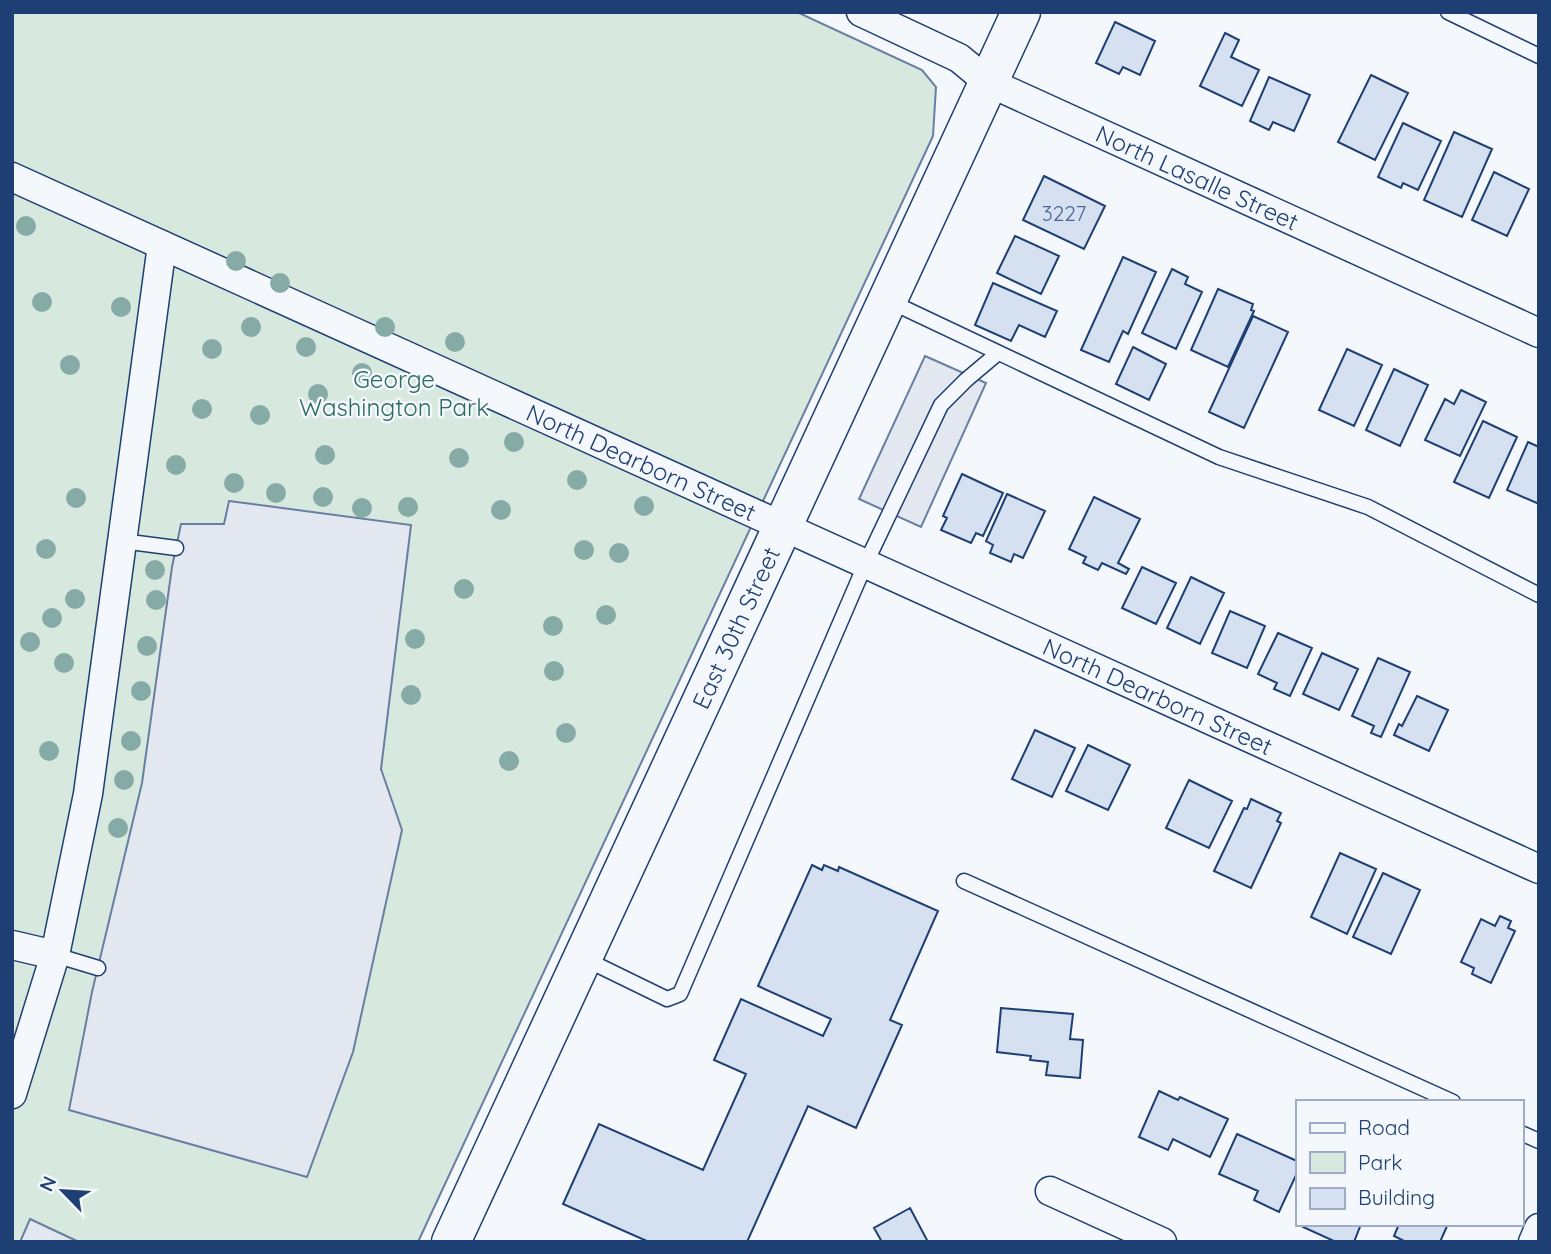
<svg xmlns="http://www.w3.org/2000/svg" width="1551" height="1254" font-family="Quicksand,sans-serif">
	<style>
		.green { fill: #d7e8df; stroke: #687fa3; stroke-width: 2 }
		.parking { fill: #e3e8f0; stroke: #687fa3; stroke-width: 2 }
		.building { fill: #d5e0f0; stroke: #1d3f73; stroke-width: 2 }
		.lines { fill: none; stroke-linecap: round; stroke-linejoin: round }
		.service-casing { stroke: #1d3f73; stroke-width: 17 }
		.minor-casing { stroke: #1d3f73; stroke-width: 31 }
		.secondary-casing { stroke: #1d3f73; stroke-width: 41 }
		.service { stroke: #f4f7fb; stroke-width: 14 }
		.minor { stroke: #f4f7fb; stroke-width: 28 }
		.secondary { stroke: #f4f7fb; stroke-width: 38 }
		.tree { fill: #86aba6 }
		.labels { text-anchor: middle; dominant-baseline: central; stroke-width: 5; stroke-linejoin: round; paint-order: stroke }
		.number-label { font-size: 21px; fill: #4b6792 }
		.street-label { font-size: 24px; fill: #1d3f73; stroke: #f4f7fb }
		.park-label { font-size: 24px; fill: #2c6c60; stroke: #f4f7fb }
	</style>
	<rect width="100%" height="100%" fill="#f4f7fb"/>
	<path class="green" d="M12,12H797L922,70L936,87L933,136L418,1242H12Z"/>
	<path class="parking" d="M925,356L986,383L921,527L859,499Z
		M229,501L411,525L381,769L402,830L353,1052L307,1177L69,1110L92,992L142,783L172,567L181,524H224Z
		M30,1219L79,1242H20Z"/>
	<path class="building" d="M1115,22L1155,41L1140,75L1123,67L1119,74L1096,63Z
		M1225,33L1239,40L1231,57L1259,70L1242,106L1200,86Z
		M1371,75L1408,93L1375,160L1338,142Z
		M1269,77L1310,95L1294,131L1273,122L1269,130L1250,121Z
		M1403,123L1441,141L1418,190L1403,183L1401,188L1378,177Z
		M1454,132L1492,149L1462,217L1424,200Z
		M1494,172L1529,189L1507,236L1472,220Z
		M1044,176L1105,206L1084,249L1023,220Z
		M1015,236L1059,256L1041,294L997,273Z
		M1123,257L1156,272L1128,334L1123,331L1109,362L1081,350Z
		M1172,269L1188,277L1185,284L1202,292L1176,349L1142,333Z
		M993,283L1057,311L1045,337L1019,325L1011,341L975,325Z
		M1218,289L1253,304L1251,310L1254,311L1228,367L1191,350Z
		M1253,316L1288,332L1244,428L1209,412Z
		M1133,347L1166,364L1149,400L1116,384Z
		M1347,349L1382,365L1354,426L1319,410Z
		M1394,369L1428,385L1400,446L1366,430Z
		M1461,390L1486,402L1460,456L1425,440L1445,399L1454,404Z
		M1483,421L1517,437L1489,498L1454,482Z
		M1528,442L1539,447V504L1507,490Z
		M962,474L1003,493L983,536L976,533L971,543L941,530L947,518L943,516Z
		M1007,494L1045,511L1023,558L1014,554L1011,562L990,553L993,545L986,541Z
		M1094,497L1140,519L1118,563L1129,569L1126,574L1102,563L1098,570L1083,563L1086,557L1069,549Z
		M1142,567L1176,583L1156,624L1122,608Z
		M1191,577L1224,593L1200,644L1167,628Z
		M1230,611L1265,626L1247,668L1212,653Z
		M1278,633L1312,648L1290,696L1274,689L1277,683L1258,674Z
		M1322,653L1358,669L1339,710L1303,694Z
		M1378,658L1410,672L1381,737L1371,733L1374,726L1352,716Z
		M1417,696L1448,710L1429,751L1394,735L1399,724L1402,726Z
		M1035,730L1075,748L1052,797L1012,779Z
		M1088,745L1130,765L1108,810L1066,791Z
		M1189,780L1232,801L1209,848L1166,828Z
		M1251,799L1281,813L1277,821L1281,823L1251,888L1214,871L1244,808L1247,809Z
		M1340,853L1376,869L1347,934L1311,917Z
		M812,865L822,870L824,865L838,871L839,867L938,911L890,1020L902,1025L856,1128L808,1106L747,1242H649L563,1204L599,1124L703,1170L746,1074L714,1060L741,999L823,1036L831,1019L758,986Z
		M1383,873L1420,890L1391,954L1353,937Z
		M1500,916L1511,921L1508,928L1515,931L1491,983L1472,974L1474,968L1461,962L1481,919L1495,926Z
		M1001,1008L1073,1014L1070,1039L1083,1040L1080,1078L1046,1075L1048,1062L1030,1060L1031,1056L997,1052Z
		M1159,1091L1178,1100L1180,1097L1228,1119L1210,1157L1173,1139L1168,1150L1139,1137Z
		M1237,1134L1297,1161V1173L1279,1212L1254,1200L1258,1191L1219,1174Z
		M910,1208L928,1242H882L874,1228Z
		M1304,1224H1361L1354,1242H1336L1303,1227Z
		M1399,1224H1448L1440,1242H1406L1394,1236Z"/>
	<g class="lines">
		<defs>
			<path id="service" d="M1448,12L1539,56
				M887,300L1219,457L1368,507L1539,595
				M122,541L176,548
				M964,881L1453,1102
				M55,955L98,968
				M583,958L667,999L680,994L865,565L941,405L966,380L998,353
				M1521,1133L1539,1141"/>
			<g id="minor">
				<path id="s1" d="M861,12L959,58L988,82L1539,333"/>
				<path id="s2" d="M12,177L1539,869"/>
				<path d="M12,945L55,955"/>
				<path d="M12,1094L55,955L88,794L162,245"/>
				<path d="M1050,1191L1162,1242"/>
				<path d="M1533,1242L1539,1228"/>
			</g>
			<g id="secondary">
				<path id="s3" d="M451,1242L1021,12"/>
			</g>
		</defs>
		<use href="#service" class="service-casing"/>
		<use href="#minor" class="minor-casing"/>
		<use href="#secondary" class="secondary-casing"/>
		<use href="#service" class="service"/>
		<use href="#minor" class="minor"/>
		<use href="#secondary" class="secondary"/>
	</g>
	<g class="tree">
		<circle cx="26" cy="226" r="10"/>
		<circle cx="236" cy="261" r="10"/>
		<circle cx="280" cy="283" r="10"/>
		<circle cx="42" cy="302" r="10"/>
		<circle cx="121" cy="307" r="10"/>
		<circle cx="251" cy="327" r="10"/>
		<circle cx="385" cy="327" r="10"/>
		<circle cx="455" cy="342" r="10"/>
		<circle cx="306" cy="347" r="10"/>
		<circle cx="212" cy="349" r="10"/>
		<circle cx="70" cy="365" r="10"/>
		<circle cx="362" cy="373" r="10"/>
		<circle cx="318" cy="394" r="10"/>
		<circle cx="202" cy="409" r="10"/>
		<circle cx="260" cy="415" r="10"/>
		<circle cx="514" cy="442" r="10"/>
		<circle cx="325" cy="455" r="10"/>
		<circle cx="459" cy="458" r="10"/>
		<circle cx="176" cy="465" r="10"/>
		<circle cx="577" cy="480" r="10"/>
		<circle cx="234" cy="483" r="10"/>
		<circle cx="276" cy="493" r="10"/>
		<circle cx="323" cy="497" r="10"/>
		<circle cx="76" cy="498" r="10"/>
		<circle cx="644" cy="506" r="10"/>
		<circle cx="408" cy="507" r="10"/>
		<circle cx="362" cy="508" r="10"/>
		<circle cx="501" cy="510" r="10"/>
		<circle cx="46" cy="549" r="10"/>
		<circle cx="584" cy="550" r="10"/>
		<circle cx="619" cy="553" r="10"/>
		<circle cx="155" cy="570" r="10"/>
		<circle cx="464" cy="589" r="10"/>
		<circle cx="75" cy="599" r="10"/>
		<circle cx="156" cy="600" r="10"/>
		<circle cx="606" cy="615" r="10"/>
		<circle cx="52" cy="618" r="10"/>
		<circle cx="553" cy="626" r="10"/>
		<circle cx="415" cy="639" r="10"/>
		<circle cx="30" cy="642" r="10"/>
		<circle cx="147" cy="646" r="10"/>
		<circle cx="64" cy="663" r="10"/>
		<circle cx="554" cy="671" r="10"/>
		<circle cx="141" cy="691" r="10"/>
		<circle cx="411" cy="695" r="10"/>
		<circle cx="566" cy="733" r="10"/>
		<circle cx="131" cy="741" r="10"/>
		<circle cx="49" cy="751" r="10"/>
		<circle cx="509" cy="761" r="10"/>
		<circle cx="124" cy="780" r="10"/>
		<circle cx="118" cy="828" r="10"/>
	</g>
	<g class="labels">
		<g class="number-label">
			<text x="1064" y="213">3227</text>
		</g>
		<g class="street-label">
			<text stroke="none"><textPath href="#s1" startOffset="376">North Lasalle Street</textPath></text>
			<text stroke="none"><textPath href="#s2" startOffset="691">North Dearborn Street</textPath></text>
			<text stroke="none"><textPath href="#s3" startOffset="677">East 30th Street</textPath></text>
			<text stroke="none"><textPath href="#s2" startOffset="1258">North Dearborn Street</textPath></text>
		</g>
		<g class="park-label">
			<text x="394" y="379">George<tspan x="394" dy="28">Washington Park</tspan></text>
		</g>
	</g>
	<rect width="1551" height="1254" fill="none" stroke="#1d3f73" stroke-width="28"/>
	<rect x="1296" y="1100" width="228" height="126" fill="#f4f7fb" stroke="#9eadc5" stroke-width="2"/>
	<rect x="1310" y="1123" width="35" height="10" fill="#f4f7fb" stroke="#9eadc5" stroke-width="2"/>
	<text x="1358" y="1135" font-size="21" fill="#1d3f73">Road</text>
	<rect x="1310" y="1152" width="35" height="21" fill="#d7e8df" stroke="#9eadc5" stroke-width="2"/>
	<text x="1358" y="1170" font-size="21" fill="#1d3f73">Park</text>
	<rect x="1310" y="1188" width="35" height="21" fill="#d5e0f0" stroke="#9eadc5" stroke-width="2"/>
	<text x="1358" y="1205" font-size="21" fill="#1d3f73">Building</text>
	<g transform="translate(63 1191) rotate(295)" stroke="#f4f7fb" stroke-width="5" paint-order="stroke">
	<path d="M0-5L12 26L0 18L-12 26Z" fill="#1d3f73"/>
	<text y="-10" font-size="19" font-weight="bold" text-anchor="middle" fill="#1d3f73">N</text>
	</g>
</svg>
